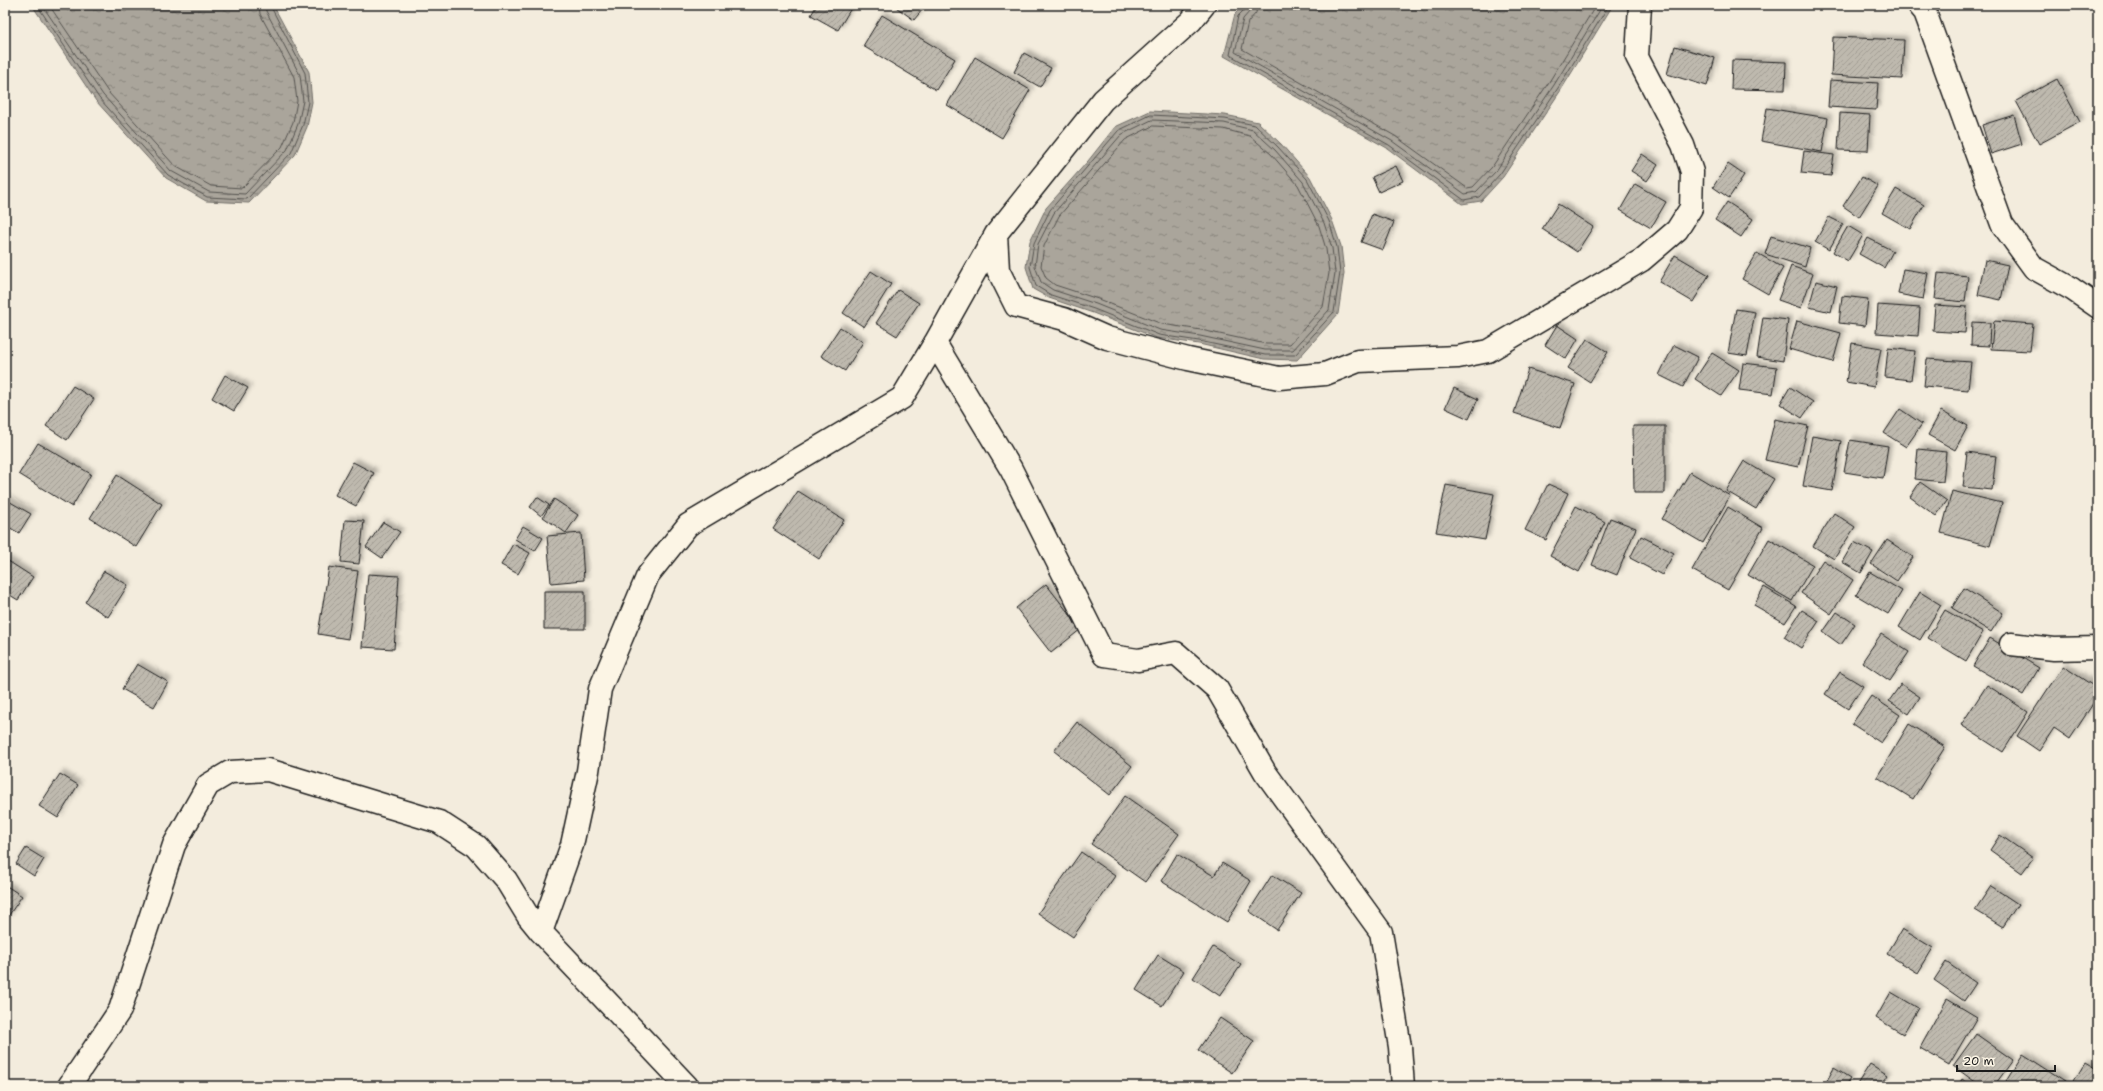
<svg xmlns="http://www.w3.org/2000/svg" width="2103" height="1091" font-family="'Shantell Sans',sans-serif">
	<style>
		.water { fill: url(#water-ripples); stroke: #716e68 }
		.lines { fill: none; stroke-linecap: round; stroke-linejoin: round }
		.shore { stroke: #55534f; stroke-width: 1 }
		.building { fill: url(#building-hatch); stroke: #1c1c1c; filter: url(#shadow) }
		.minor-casing { stroke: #1c1c1c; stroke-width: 25 }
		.minor { stroke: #fcf5e5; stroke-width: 22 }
	</style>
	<defs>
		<pattern id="water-ripples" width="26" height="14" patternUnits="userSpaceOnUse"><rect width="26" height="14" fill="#aaa59b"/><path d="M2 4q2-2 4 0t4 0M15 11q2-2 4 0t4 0" fill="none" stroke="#8a867e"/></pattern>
		<pattern id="building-hatch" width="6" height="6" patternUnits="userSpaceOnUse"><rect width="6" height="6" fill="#beb9ae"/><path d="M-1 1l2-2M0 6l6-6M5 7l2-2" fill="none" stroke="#a39e95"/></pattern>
		<filter id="shadow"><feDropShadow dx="3.5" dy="-3.5" stdDeviation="2" flood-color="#0004"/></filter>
	</defs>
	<rect width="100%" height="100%" fill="#f3ecdd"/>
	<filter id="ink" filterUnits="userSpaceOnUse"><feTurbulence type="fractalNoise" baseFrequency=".025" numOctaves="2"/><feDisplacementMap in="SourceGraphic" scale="8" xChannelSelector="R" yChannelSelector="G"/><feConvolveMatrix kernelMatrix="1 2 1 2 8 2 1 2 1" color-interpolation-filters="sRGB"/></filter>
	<g filter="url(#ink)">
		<path class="water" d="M32,5H273L309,72L312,102L307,127L295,155L249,203L206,201L166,178L96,101Z
			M1244,5H1613L1561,90L1503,177L1481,201L1462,204L1387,148L1224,56L1235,14Z
			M1150,111L1225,115L1258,122L1281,144L1310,177L1332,220L1341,246L1344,273L1338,314L1297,360L1264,359L1199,344L1157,338L1093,313L1049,298L1033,289L1026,267L1030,241L1046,208L1088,161L1115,127Z"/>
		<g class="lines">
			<path class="shore" d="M37,5L99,98L168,175L207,197L247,199L291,153L303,125L308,102L305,73L270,5
				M42,5L103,95L171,171L209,192L245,194L287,150L298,124L303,101L300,75L266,11L265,5
				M49,5L108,92L175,166L211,186L242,188L282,147L293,122L297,101L294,77L260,14L259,5
				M1246,5L1245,9L1238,16L1230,55L1389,145L1464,200L1479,197L1500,174L1558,88L1609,5
				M1251,5L1250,11L1243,19L1235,52L1392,141L1465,194L1476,192L1496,171L1554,85L1603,5
				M1257,5L1256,13L1248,22L1242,49L1395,136L1467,188L1473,187L1492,167L1549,82L1596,5
				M1151,115L1225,119L1255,125L1278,147L1307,179L1329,221L1337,247L1340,273L1334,312L1295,355H1265L1199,341L1159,335L1094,309L1051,295L1036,286L1030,267L1034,243L1050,210L1118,131Z
				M1152,120L1224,123L1253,130L1275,150L1303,182L1324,223L1332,248L1335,273L1329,310L1293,350H1265L1200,336L1160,330L1096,304L1053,290L1041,282L1035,266L1038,244L1054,213L1121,135Z
				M1153,126L1223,129L1250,136L1271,154L1298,185L1319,226L1326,249L1329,273L1323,307L1290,344H1266L1201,330L1162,324L1098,299L1055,285L1046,278L1041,266L1044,246L1059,216L1125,140Z"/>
		</g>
		<path class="building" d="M817,5H853L838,30L811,15Z
			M893,5H926L914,20Z
			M882,15L955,59L936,90L863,46Z
			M1833,37L1904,40L1902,79L1831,75Z
			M1675,46L1715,58L1707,86L1667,74Z
			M1024,53L1051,68L1040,87L1014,72Z
			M975,57L1030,90L1002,138L947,105Z
			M1732,60L1786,62L1785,90L1731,89Z
			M2057,79L2080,122L2039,144L2016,101Z
			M1830,80L1878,83L1876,110L1828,107Z
			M1767,108L1828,118L1822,152L1761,141Z
			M1840,113L1870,115L1868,151L1838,150Z
			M2014,115L2022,144L1991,154L1982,125Z
			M1804,151L1834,155L1831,176L1801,173Z
			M1642,154L1658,165L1647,181L1631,171Z
			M1728,164L1744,175L1729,198L1713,187Z
			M1396,166L1403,181L1379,192L1372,177Z
			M1862,177L1878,186L1859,217L1843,206Z
			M1635,184L1666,202L1651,228L1620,210Z
			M1896,189L1924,205L1910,229L1882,213Z
			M1727,202L1753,219L1741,237L1715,220Z
			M1558,204L1593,227L1577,252L1542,229Z
			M1372,214L1394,222L1383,250L1361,242Z
			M1829,217L1843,224L1829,250L1815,242Z
			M1848,226L1863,235L1848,261L1833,252Z
			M1771,236L1810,248L1805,267L1765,254Z
			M1868,238L1893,251L1884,268L1859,254Z
			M1757,253L1783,268L1768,294L1742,279Z
			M1675,255L1709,275L1693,302L1659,282Z
			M1985,260L2008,265L2001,300L1978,295Z
			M1791,266L1813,274L1801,308L1778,300Z
			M1903,269L1928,273L1923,299L1898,294Z
			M871,271L891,284L864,327L843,313Z
			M1938,273L1968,276L1965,302L1935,299Z
			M1816,281L1837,286L1831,312L1809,307Z
			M898,290L919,303L897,336L876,323Z
			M1842,296L1868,299L1865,326L1839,323Z
			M1878,305L1920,308L1918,336L1876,333Z
			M1935,305L1967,307L1965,333L1933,331Z
			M1736,309L1755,312L1747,356L1728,353Z
			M1763,317L1788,320L1783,361L1757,357Z
			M1797,321L1841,333L1833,362L1789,349Z
			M1994,321L2033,324L2030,351L1991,349Z
			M1972,322L1990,323L1989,346L1971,345Z
			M1557,325L1578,339L1566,359L1545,345Z
			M840,327L863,342L845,371L821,356Z
			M1587,339L1608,352L1590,382L1568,368Z
			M1852,343L1881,348L1874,387L1846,382Z
			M1674,345L1698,357L1683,387L1659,375Z
			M1888,348L1915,351L1911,380L1885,377Z
			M1712,353L1739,370L1721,396L1695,379Z
			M1927,359L1971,362L1968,390L1924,386Z
			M1743,363L1777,367L1773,394L1739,390Z
			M1528,369L1575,384L1560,428L1514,413Z
			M225,375L248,388L234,411L212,398Z
			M73,386L94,399L67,440L46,426Z
			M1790,387L1813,402L1802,418L1780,404Z
			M1454,388L1478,399L1469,419L1445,408Z
			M1900,409L1922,424L1906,447L1884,433Z
			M1941,411L1968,426L1955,450L1928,435Z
			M1775,419L1808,426L1798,467L1765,460Z
			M1633,426H1665V493H1634Z
			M1812,436L1841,441L1832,491L1803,486Z
			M1850,440L1888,446L1883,478L1844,472Z
			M38,443L91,474L72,507L19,474Z
			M1918,449L1946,452L1943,482L1915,479Z
			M1967,452L1996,456L1992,490L1963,487Z
			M1744,461L1774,479L1756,509L1726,491Z
			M353,462L374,473L356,506L335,495Z
			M1690,472L1730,496L1703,543L1662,519Z
			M117,475L162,504L136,547L90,518Z
			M1920,482L1947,501L1936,516L1910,497Z
			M1548,484L1568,493L1546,540L1525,530Z
			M1446,485L1494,494L1485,540L1436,532Z
			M798,491L844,520L819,559L773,529Z
			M1952,491L2002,503L1990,546L1941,533Z
			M537,497L549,505L541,516L530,507Z
			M5,499L31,514L19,533L5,525Z
			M554,499L578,515L566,533L543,517Z
			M1576,506L1605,522L1579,572L1550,556Z
			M1728,507L1763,528L1728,590L1692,570Z
			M1834,513L1855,527L1834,559L1813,546Z
			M1610,518L1636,528L1617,575L1592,565Z
			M345,520L364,521L359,564L341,562Z
			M383,522L400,532L382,558L366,547Z
			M523,526L543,538L535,551L515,539Z
			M581,533L584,580L551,583L547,536Z
			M1641,536L1674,553L1662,575L1630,558Z
			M1769,539L1813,565L1792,601L1748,575Z
			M1887,540L1913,557L1897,581L1871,564Z
			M1854,542L1873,552L1861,573L1842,562Z
			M513,544L530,553L518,574L501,565Z
			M5,559L33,577L18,600L5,592Z
			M1823,560L1853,580L1831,614L1801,593Z
			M329,567L358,571L348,639L318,634Z
			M104,571L128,585L108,617L85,602Z
			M1870,572L1902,591L1888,614L1856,595Z
			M368,574L399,576L394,649L362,647Z
			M1046,584L1081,629L1051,653L1016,608Z
			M1764,587L1796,606L1785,623L1754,605Z
			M1964,588L2003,613L1991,632L1952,608Z
			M544,591H585V629H544Z
			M1920,592L1941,605L1920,640L1899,627Z
			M1802,610L1819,621L1801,648L1784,637Z
			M1945,610L1983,632L1966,661L1928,638Z
			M1837,612L1855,624L1841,645L1823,632Z
			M1881,634L1909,652L1890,681L1862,662Z
			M1990,638L2039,668L2023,695L1973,666Z
			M137,664L168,682L154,707L122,689Z
			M2063,666L2098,689V696L2070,739L2054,728L2039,751L2017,736Z
			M1840,672L1863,686L1848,709L1825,694Z
			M1901,684L1920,697L1909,714L1889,701Z
			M1987,685L2028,712L2003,752L1961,725Z
			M1871,696L1900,715L1881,743L1852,724Z
			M1077,722L1132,766L1110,795L1054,751Z
			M1909,724L1945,747L1913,799L1877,777Z
			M2098,764V773L2094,770Z
			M60,774L78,785L58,818L39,806Z
			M1125,796L1179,834L1145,882L1091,844Z
			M2000,835L2033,858L2022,873L1990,850Z
			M26,848L44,859L34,876L16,864Z
			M1081,852L1115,876L1073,937L1038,913Z
			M1177,854L1214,876L1222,863L1251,881L1227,922L1161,881Z
			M1272,875L1301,893L1277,930L1249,911Z
			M5,885L22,896L7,918L5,917Z
			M1991,886L2018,904L2003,927L1975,910Z
			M1902,929L1933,948L1918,973L1887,954Z
			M1213,947L1241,965L1220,996L1193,978Z
			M1158,955L1184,971L1162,1006L1136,990Z
			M1946,962L1976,983L1964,1001L1934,980Z
			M1891,992L1918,1008L1903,1034L1876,1018Z
			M1947,999L1977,1017L1949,1065L1920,1048Z
			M1220,1018L1254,1041L1232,1073L1198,1050Z
			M1976,1034L2013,1060L1994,1086H1981L1953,1066Z
			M2023,1054L2065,1081L2062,1086H2003Z
			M2085,1061L2098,1069V1086H2070Z
			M1870,1064L1888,1075L1881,1086H1856Z
			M1834,1068L1850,1078L1845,1086H1829L1825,1084Z
			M1962,1079L1973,1086H1958Z"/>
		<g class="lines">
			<defs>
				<path id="minor" d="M1919,5L1925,12L2002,224L2034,268L2072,289L2098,307
					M996,234L998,270L1016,306L1064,319L1107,338L1188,359L1279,378L1325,374L1358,361L1458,357L1488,351L1642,260L1677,230L1691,208L1692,172L1683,145L1637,57L1640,5
					M935,343L1011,469L1104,655L1138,660L1176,653L1217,689L1265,772L1381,932L1400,1047L1403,1086
					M2011,644L2054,649L2098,648
					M541,932L572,845L588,771L600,689L648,575L688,525L902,398L935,343L996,234L1103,100L1191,21L1204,5
					M69,1086L120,1010L174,845L208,785L230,772L268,770L439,822L476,846L506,880L528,916L541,932L687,1086"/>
			</defs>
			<use href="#minor" class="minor-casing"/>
			<use href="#minor" class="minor"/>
		</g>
	</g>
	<rect width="2103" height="1091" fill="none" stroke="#fcf5e5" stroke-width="20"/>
	<rect x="10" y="10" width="2083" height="1071" fill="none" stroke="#1c1c1c" stroke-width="1.5" filter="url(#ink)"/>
	<path d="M1957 1065v6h98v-6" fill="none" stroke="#1c1c1c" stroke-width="2"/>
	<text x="1963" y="1065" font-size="12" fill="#1c1c1c" stroke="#fcf5e5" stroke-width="3" paint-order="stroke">20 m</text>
</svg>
